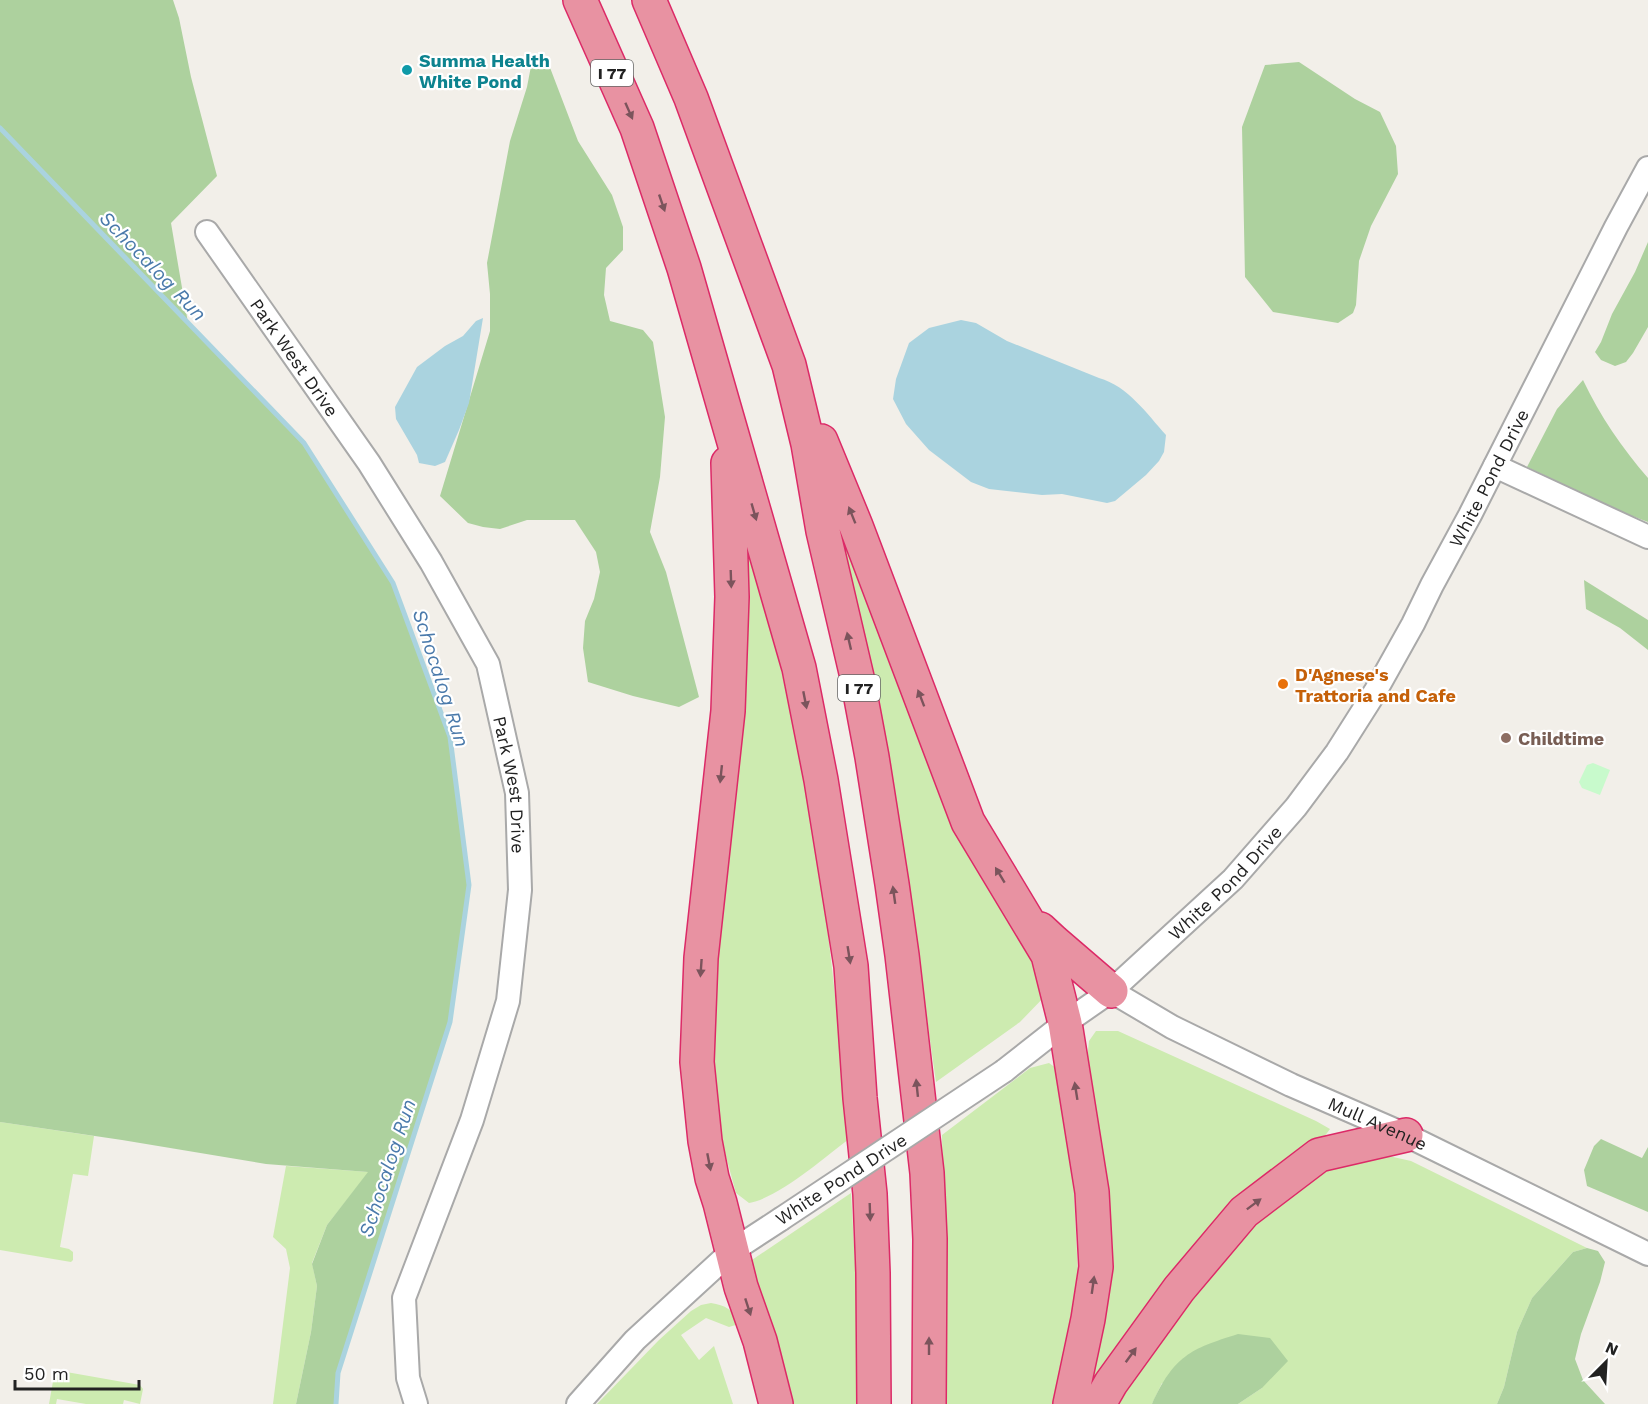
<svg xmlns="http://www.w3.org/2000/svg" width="1648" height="1404" font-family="'Work Sans',sans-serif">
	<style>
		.grass { fill: #cdebb0 }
		.forest { fill: #add19e }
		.park { fill: #c8facc }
		.water { fill: #aad3df }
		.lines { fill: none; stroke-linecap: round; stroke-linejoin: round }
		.stream { stroke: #aad3df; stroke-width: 5 }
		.minor-casing { stroke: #a9a9a9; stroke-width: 26 }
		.highway-casing { stroke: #dc2a67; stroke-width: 36 }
		.minor { stroke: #fff; stroke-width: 22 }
		.highway { stroke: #e892a2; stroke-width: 33 }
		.minor-bridge-casing { stroke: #a9a9a9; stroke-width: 26; stroke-linecap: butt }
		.minor-bridge { stroke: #fff; stroke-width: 22 }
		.oneway { fill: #7b545c }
		.culture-dot { fill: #0f9aa8; stroke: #fff; stroke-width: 2 }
		.food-dot { fill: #e8710a; stroke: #fff; stroke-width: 2 }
		.education-dot { fill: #8d6e63; stroke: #fff; stroke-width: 2 }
		.labels { text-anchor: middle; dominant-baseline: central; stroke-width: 4.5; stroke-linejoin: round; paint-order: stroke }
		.shield { fill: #fff; stroke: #646464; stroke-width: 1.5 }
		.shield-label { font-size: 16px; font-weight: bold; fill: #222 }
		.culture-label { font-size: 18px; font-weight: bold; fill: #0d838f; stroke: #fff; text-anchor: start }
		.street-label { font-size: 18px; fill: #222; stroke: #fff }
		.food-label { font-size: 18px; font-weight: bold; fill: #c56008; stroke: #fff; text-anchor: start }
		.education-label { font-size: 18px; font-weight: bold; fill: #785e54; stroke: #fff; text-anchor: start }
		.water-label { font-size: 20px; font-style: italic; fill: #4a7aab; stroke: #fff }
	</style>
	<rect width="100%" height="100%" fill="#f2efe9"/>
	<path class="grass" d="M742,503C773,631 804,760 822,890C834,973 841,1056 849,1139C824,1158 778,1198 749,1203L736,1193L719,1131L710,1013Z
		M836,514L1030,935L1048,993L1020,1022L936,1082L897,808L869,654Z
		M1096,1031H1118L1316,1121L1330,1129L1321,1141L1096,1386L1091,1380L1113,1262L1103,1154L1086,1070L1089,1041Z
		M1049,1063L1060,1071L1073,1174L1078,1274L1059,1404H946L942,1135L1030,1068Z
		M0,1122L94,1136L88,1176L73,1174L60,1247L69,1249L73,1252V1260L71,1262L0,1250Z
		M1362,1150L1411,1161L1587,1248L1573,1252L1532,1298L1517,1332L1504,1387L1497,1404H1238L1262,1388L1162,1383L1152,1404H1108L1220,1253L1328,1157Z
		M286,1166L369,1172L327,1225L312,1263L317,1286L311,1332L296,1404H273L290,1268L286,1249L273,1237Z
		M851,1193L856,1281L858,1404H787L749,1262Z
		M711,1303C725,1305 734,1310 739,1324L729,1327L706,1318L681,1335L699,1360L714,1346L733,1404H597L659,1340L691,1311L701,1305Z
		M55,1370L140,1385L143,1389L140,1404L124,1400L123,1404H86L57,1399L56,1404H49Z"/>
	<path class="forest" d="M0,0H173L179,18L191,77L217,176L171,223L188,323L304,443L393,583L450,737L469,885L450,1022L338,1373L336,1404H296L311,1332L317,1286L312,1264L327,1225L368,1172L266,1164L122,1140L0,1122Z
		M532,61L549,65L578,141L612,195L623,227V250L606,268L604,295L610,321L643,330L653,342L665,417L660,477L650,532L666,572L699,697L679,707L633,696L588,682L583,648L585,621L594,599L600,572L596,552L575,520H527L500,529L483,527L468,523L440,496L490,331V294L487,263L510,141L527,87Z
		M1299,62L1355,99L1380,112L1396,146L1398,174L1371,226L1359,261L1356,305L1353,313L1338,323L1273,312L1245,277L1242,127L1265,65Z
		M1648,242V327L1633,353L1626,362L1615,366L1601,360L1595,352L1601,342L1612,314L1635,272Z
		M1583,380C1600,416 1622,448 1648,478V522L1619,511L1527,467L1557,409Z
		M1584,580L1648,620V650L1620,628L1586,609Z
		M1601,1139L1642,1158L1648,1147V1212L1587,1186L1584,1170L1594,1146Z
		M1587,1248L1598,1251L1605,1262L1600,1282L1581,1334L1575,1359L1583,1380L1605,1404H1497L1504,1387L1517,1332L1532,1298L1573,1252Z
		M1238,1334L1270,1338L1288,1361L1262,1388L1238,1404H1152C1174,1356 1190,1349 1238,1334Z"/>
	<path class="park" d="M1593,763L1610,770L1600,795L1582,788L1579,782L1587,765Z"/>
	<path class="water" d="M483,318L469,403L459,430L445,462L435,466L419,463L417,455L396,419L395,407L417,367L445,346L463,336L476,321Z
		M961,320L976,323L1007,341L1099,378C1128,386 1147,414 1166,435L1164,452L1159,461L1146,475L1115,501L1107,503L1062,494L1042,495L989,489L971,482L929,450L906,424L893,399L896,379L909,343L929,328Z"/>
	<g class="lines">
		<path class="stream" d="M0,128L304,443L393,583L450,737L469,885L450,1022L338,1373L336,1404"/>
		<defs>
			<g id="minor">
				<path id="s1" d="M207,232L369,463L431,562L488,664L517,793L520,890L508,1001L472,1120L404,1298L408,1378L416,1404"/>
				<path d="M1495,466L1648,537"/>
				<path id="s2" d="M1111,991L1172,1027L1291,1085L1406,1135L1648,1254"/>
				<path id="s3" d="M1004,1071L1065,1023L1111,991L1233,879L1296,807L1337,752L1375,692L1413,624L1432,585L1470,515L1616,227L1648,168"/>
				<path d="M578,1404L635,1340L732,1251L781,1219"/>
			</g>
			<path id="highway" d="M580,0L637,128L684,268L799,668L821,780L851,966L860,1098L870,1194L873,1273L874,1404
				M649,0L691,98L789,365L808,444L823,531L857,677L872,757L892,884L902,955L927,1173L930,1239L929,1404
				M821,441L856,526L968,822L1048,955L1065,1023L1092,1192L1096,1267L1088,1319L1070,1404
				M728,463L732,597L728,711L701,958L697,1062L705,1141L712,1178L720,1203L741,1287L760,1341L776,1404
				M1040,929L1054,942L1111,991
				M1099,1404L1111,1383L1179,1289L1244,1212L1319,1155L1406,1135"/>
		</defs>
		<use href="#minor" class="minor-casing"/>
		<use href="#highway" class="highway-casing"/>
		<use href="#minor" class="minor"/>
		<use href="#highway" class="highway"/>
		<defs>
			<path id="minor-bridge" d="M781,1219L1004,1071"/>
		</defs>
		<use href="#minor-bridge" class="minor-bridge-casing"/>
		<use href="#minor-bridge" class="minor-bridge"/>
	</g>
	<defs><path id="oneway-solid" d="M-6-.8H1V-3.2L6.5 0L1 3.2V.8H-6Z" transform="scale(1.5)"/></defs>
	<g class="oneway">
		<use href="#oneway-solid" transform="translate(629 111) rotate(66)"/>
		<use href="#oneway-solid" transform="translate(662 203) rotate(71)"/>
		<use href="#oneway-solid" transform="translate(754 512) rotate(74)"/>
		<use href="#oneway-solid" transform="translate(852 515) rotate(-112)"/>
		<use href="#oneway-solid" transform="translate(731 579) rotate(88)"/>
		<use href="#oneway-solid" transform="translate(849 641) rotate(-103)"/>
		<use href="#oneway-solid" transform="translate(921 698) rotate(-111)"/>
		<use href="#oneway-solid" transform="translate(805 700) rotate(79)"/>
		<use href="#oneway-solid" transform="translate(721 774) rotate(96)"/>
		<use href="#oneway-solid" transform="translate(1000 875) rotate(-121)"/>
		<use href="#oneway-solid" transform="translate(894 895) rotate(-98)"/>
		<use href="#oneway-solid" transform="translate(849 955) rotate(81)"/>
		<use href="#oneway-solid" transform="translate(701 968) rotate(94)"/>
		<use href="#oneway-solid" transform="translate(917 1088) rotate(-96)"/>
		<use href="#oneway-solid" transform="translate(1076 1091) rotate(-99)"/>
		<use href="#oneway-solid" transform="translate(709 1162) rotate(79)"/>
		<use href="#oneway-solid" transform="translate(1254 1204) rotate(-37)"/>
		<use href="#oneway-solid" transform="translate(870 1212) rotate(88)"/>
		<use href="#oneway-solid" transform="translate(1093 1285) rotate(-82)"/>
		<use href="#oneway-solid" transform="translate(748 1307) rotate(72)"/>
		<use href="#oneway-solid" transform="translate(929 1346) rotate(-90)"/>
		<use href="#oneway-solid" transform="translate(1131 1355) rotate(-54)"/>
	</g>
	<circle class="culture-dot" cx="407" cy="70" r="6"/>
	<circle class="food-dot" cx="1283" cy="684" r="6"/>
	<circle class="education-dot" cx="1506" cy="738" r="6"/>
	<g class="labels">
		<g class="shield">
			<rect x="591" y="60" width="42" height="26" rx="4.5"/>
			<rect x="838" y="675" width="42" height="26" rx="4.5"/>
		</g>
		<g class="shield-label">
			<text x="612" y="73">I 77</text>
			<text x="859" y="688">I 77</text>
		</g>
		<g class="culture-label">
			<text x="419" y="60">Summa Health<tspan x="419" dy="21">White Pond</tspan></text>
		</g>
		<g class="street-label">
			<text stroke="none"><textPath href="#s1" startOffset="153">Park West Drive</textPath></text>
			<text stroke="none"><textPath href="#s3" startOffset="777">White Pond Drive</textPath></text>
			<text stroke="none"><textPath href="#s1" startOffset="639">Park West Drive</textPath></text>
			<text stroke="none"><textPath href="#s3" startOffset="291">White Pond Drive</textPath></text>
			<text stroke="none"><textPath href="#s2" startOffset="298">Mull Avenue</textPath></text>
			<text transform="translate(841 1179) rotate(-33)">White Pond Drive</text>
		</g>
		<g class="food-label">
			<text x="1295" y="674">D'Agnese's<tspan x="1295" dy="21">Trattoria and Cafe</tspan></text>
		</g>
		<g class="education-label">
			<text x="1518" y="738">Childtime</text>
		</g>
		<g class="water-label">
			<text transform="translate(153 266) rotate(46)">Schocalog Run</text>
			<text transform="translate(441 678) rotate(72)">Schocalog Run</text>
			<text transform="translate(387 1168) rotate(-72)">Schocalog Run</text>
		</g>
	</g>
	<g transform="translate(1606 1362) rotate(24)" stroke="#ffffff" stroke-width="4.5" paint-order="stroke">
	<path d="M0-4.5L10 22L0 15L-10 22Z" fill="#222222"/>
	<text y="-9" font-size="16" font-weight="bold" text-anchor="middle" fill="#222222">N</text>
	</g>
	<path d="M15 1380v9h124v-9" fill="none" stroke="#222222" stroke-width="3"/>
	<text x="24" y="1380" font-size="18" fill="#222222" stroke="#ffffff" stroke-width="4.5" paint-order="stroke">50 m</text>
</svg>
